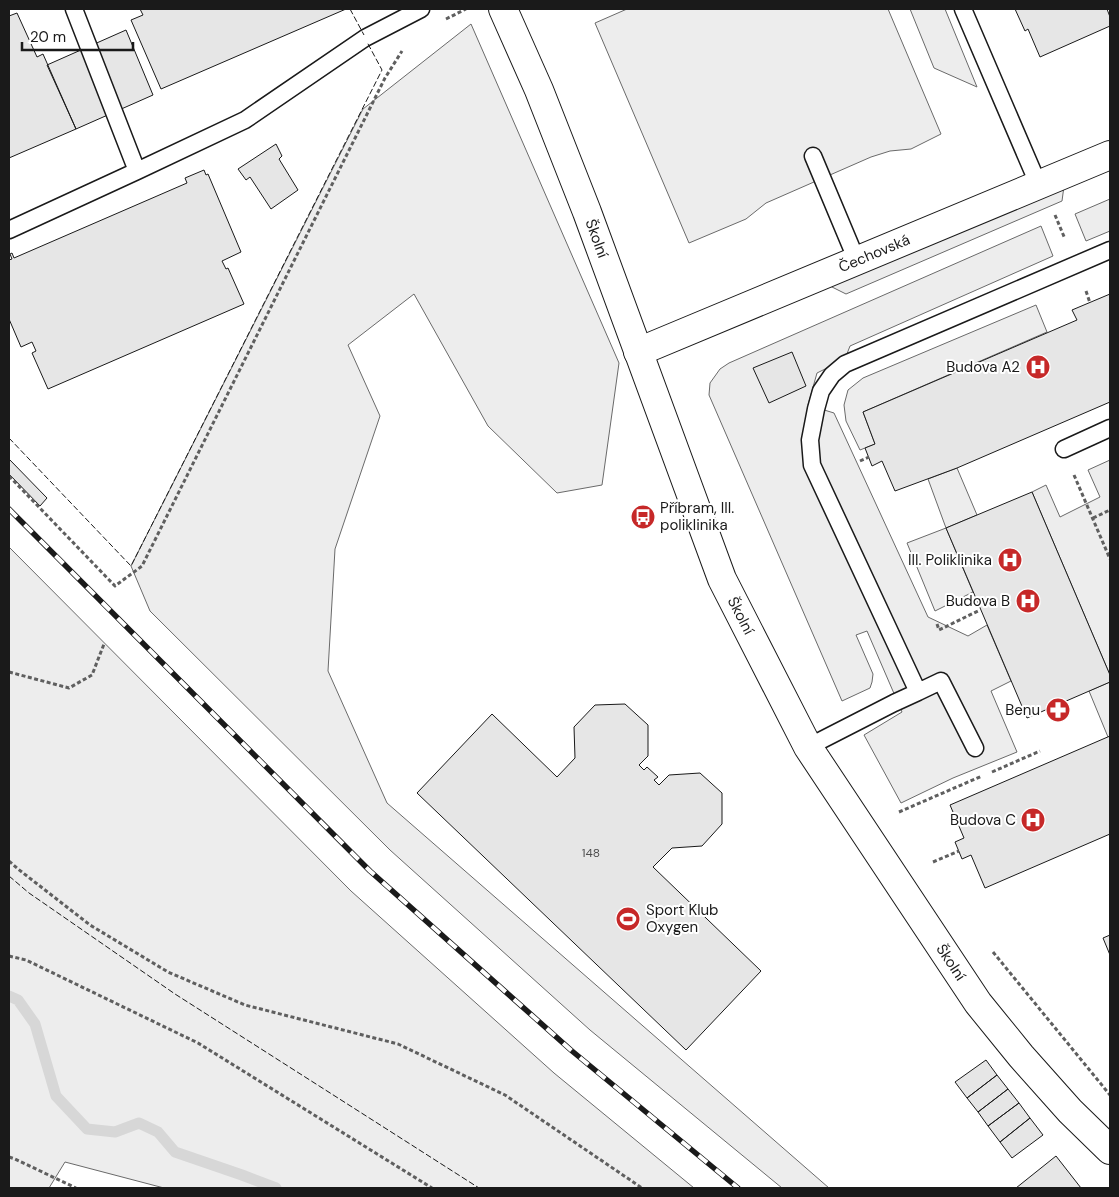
<svg xmlns="http://www.w3.org/2000/svg" width="1119" height="1197" font-family="'DM Sans',sans-serif">
	<style>
		.built { fill: #ededed; stroke: #6a6a6a }
		.lines { fill: none; stroke-linecap: round; stroke-linejoin: round }
		.stream { stroke: #d7d7d7; stroke-width: 11 }
		.building { fill: #e6e6e6; stroke: #1a1a1a }
		.lane-casing { stroke: #1a1a1a; stroke-width: 19 }
		.street-casing { stroke: #1a1a1a; stroke-width: 30 }
		.secondary-casing { stroke: #1a1a1a; stroke-width: 30 }
		.path { stroke: #5f5f5f; stroke-width: 3; stroke-dasharray: 4 2.5; stroke-linecap: butt }
		.lane { stroke: #fff; stroke-width: 16 }
		.street { stroke: #fff; stroke-width: 28 }
		.secondary { stroke: #fff; stroke-width: 28 }
		.rail-casing { stroke: #1a1a1a; stroke-width: 5.5 }
		.rail { stroke: #fff; stroke-width: 4; stroke-dasharray: 11; stroke-linecap: butt }
		.fence { stroke: #1a1a1a; stroke-width: 1; stroke-dasharray: 6 2.5; stroke-linecap: butt }
		.labels { text-anchor: middle; dominant-baseline: central; stroke-width: 4; stroke-linejoin: round; paint-order: stroke }
		.number-label { font-size: 12px; fill: #4d4d4d }
		.street-label { font-size: 15px; fill: #1a1a1a; stroke: #fff }
		.poi-label { font-size: 15px; fill: #1a1a1a; stroke: #fff; text-anchor: end }
	</style>
	<rect width="100%" height="100%" fill="#fff"/>
	<path class="built" d="M627,9H888L941,134L911,149L890,151L871,157L766,203L746,219L689,243L595,23Z
		M910,9H945L977,87L934,68Z
		M471,24L619,363L602,485L557,493L488,426L414,294L348,345L380,416L335,549L328,671L387,803L829,1188H782L590,1030L390,850L150,611L131,566L363,109Z
		M1064,186L1062,201L846,294L830,286Z
		M1110,199V231L1086,241L1075,214Z
		M1041,226L1053,256L850,346L845,359L817,373L808,405L834,413L928,617L968,636L987,625L1011,681L991,691L1017,752L953,778L901,803L864,735L902,712L867,631L856,635L873,674L872,682L870,688L842,701L709,395L710,383L720,369L729,363Z
		M1036,305L1047,332L863,412L875,444L860,450L846,421L844,405L848,390L863,378Z
		M1110,460V675L1032,492L1046,485L1060,517L1100,497L1088,470Z
		M957,468L977,515L946,528L973,592L935,611L907,543L946,528L928,479Z
		M9,547L351,891L554,1073L694,1188H164L65,1162L49,1188H9Z
		M1110,682V736L1108,737L1089,691Z"/>
	<g class="lines">
		<path class="stream" d="M9,996L18,1000L35,1024L56,1096L87,1129L115,1132L139,1123L158,1132L175,1152L242,1175L276,1188"/>
	</g>
	<path class="building" d="M140,9H346L161,89L131,20L143,15Z
		M1015,9H1107L1110,17V26L1040,57L1028,29L1025,31Z
		M17,13L37,57L43,54L76,129L9,158V16Z
		M126,30L153,95L76,129L47,65Z
		M276,144L282,156L279,159L298,190L271,209L250,177L246,180L238,169Z
		M204,170L206,175L208,174L241,252L222,261L226,269L228,268L244,304L48,389L32,353L36,351L32,342L21,347L9,319V260L12,259L10,254L12,253L14,258L187,183L185,178Z
		M1110,294V402L957,468L895,491L882,461L872,466L865,448L875,444L863,412L1077,320L1072,310Z
		M792,352L806,386L769,403L753,368Z
		M9,459L47,498L40,506L9,474Z
		M1032,492L1110,675V682L1027,718L946,528Z
		M625,704L648,725V756L639,765L644,770L647,767L658,777L654,780L659,785L669,775L700,773L722,793V824L702,846L672,848L653,867L761,971L686,1050L417,793L492,714L557,777L575,758L574,727L595,705Z
		M1110,736V834L985,888L971,855L962,859L955,842L964,838L950,805Z
		M1110,935V955L1103,938Z
		M986,1060L997,1075L967,1098L955,1082Z
		M997,1075L1008,1089L978,1112L967,1098Z
		M1008,1089L1019,1103L988,1126L978,1112Z
		M1019,1103L1030,1118L1000,1142L988,1126Z
		M1030,1118L1043,1135L1012,1158L1000,1142Z
		M1056,1156L1081,1188H1016Z"/>
	<g class="lines">
		<defs>
			<path id="lane" d="M74,9L137,171
				M963,9L1039,186
				M813,156L857,261
				M9,230L137,171L245,120L365,38L421,9
				M1064,449L1110,428
				M808,747L894,703L918,692
				M975,748L941,681L918,692L812,465L810,440L816,409L821,391L832,375L845,364L1110,250"/>
			<g id="street">
				<path id="s1" d="M638,352L1110,155"/>
			</g>
			<g id="secondary">
				<path id="s2" d="M503,9L539,90L587,212L722,579L808,747L978,1003L1021,1056L1070,1111L1110,1150"/>
			</g>
		</defs>
		<use href="#lane" class="lane-casing"/>
		<use href="#street" class="street-casing"/>
		<use href="#secondary" class="secondary-casing"/>
		<path class="path" d="M446,19L466,9
			M1055,215L1065,239
			M1086,291L1090,303
			M860,461L869,457
			M1074,475L1110,559
			M9,476L115,586L142,566L385,78L402,51
			M1093,518L1110,510
			M937,624L939,630L980,610
			M9,672L69,688L92,675L104,644
			M992,772L1040,751
			M899,812L982,776
			M9,861L18,869L90,925L168,972L245,1005L398,1044L505,1095L642,1188
			M933,862L959,851
			M993,952L1110,1095
			M9,956L26,960L198,1043L432,1188
			M9,1157L15,1159L76,1188"/>
		<use href="#lane" class="lane"/>
		<use href="#street" class="street"/>
		<use href="#secondary" class="secondary"/>
		<defs>
			<path id="rail" d="M9,509L370,871L572,1051L738,1188"/>
		</defs>
		<use href="#rail" class="rail-casing"/>
		<use href="#rail" class="rail"/>
		<path class="fence" d="M350,9L364,35
			M9,438L131,566L382,70L367,42
			M9,876L29,893L175,994L479,1188"/>
	</g>
	<defs>
		<symbol id="hospital-disc" viewBox="-11 -11 22 22"><circle r="9.5" fill="#c62828" stroke="#fff"/><path d="M-5-5h3v3.5h4V-5h3V5h-3V1.5h-4V5h-3Z" fill="#fff"/></symbol>
		<symbol id="bus-disc" viewBox="-11 -11 22 22"><circle r="9.5" fill="#c62828" stroke="#fff"/><path d="M-5-6H5V4H4V6H2V4H-2V6H-4V4H-5ZM-3.5-4V0h7V-4ZM-3.5 1.2v1.5H-2V1.2ZM2 1.2v1.5H3.5V1.2Z" fill="#fff"/></symbol>
		<symbol id="pharmacy-disc" viewBox="-11 -11 22 22"><circle r="9.5" fill="#c62828" stroke="#fff"/><path d="M-2-6h4v4h4v4h-4v4h-4v-4h-4v-4h4Z" fill="#fff"/></symbol>
		<symbol id="stadium-disc" viewBox="-11 -11 22 22"><circle r="9.5" fill="#c62828" stroke="#fff"/><path d="M0-5a6.5 5 0 1 0 0 10a6.5 5 0 1 0 0-10ZM-3.5-1.8h7v3.6h-7Z" fill="#fff"/></symbol>
	</defs>
	<g fill-rule="evenodd">
		<use href="#hospital-disc" x="1024" y="353" width="28" height="28"/>
		<use href="#bus-disc" x="629" y="503" width="28" height="28"/>
		<use href="#hospital-disc" x="996" y="546" width="28" height="28"/>
		<use href="#hospital-disc" x="1014" y="587" width="28" height="28"/>
		<use href="#pharmacy-disc" x="1044" y="696" width="28" height="28"/>
		<use href="#hospital-disc" x="1019" y="806" width="28" height="28"/>
		<use href="#stadium-disc" x="614" y="905" width="28" height="28"/>
	</g>
	<g class="labels">
		<g class="number-label">
			<text x="591" y="853">148</text>
		</g>
		<g class="street-label">
			<text stroke="none"><textPath href="#s2" startOffset="248">Školní</textPath></text>
			<text stroke="none"><textPath href="#s1" startOffset="256">Čechovská</textPath></text>
			<text stroke="none"><textPath href="#s2" startOffset="652">Školní</textPath></text>
			<text stroke="none"><textPath href="#s2" startOffset="1058">Školní</textPath></text>
		</g>
		<g class="poi-label">
			<text x="1020" y="367">Budova A2</text>
			<text x="660" y="508" text-anchor="start">Příbram, III.<tspan x="660" dy="17">poliklinika</tspan></text>
			<text x="992" y="560">III. Poliklinika</text>
			<text x="1010" y="601">Budova B</text>
			<text x="1040" y="710">Benu</text>
			<text x="1016" y="820">Budova C</text>
			<text x="646" y="910" text-anchor="start">Sport Klub<tspan x="646" dy="17">Oxygen</tspan></text>
		</g>
	</g>
	<rect width="1119" height="1197" fill="none" stroke="#1a1a1a" stroke-width="20"/>
	<path d="M22 42v8h111v-8" fill="none" stroke="#1a1a1a" stroke-width="2.5"/>
	<text x="30" y="42" font-size="15" fill="#1a1a1a" stroke="#ffffff" stroke-width="4" paint-order="stroke">20 m</text>
</svg>
